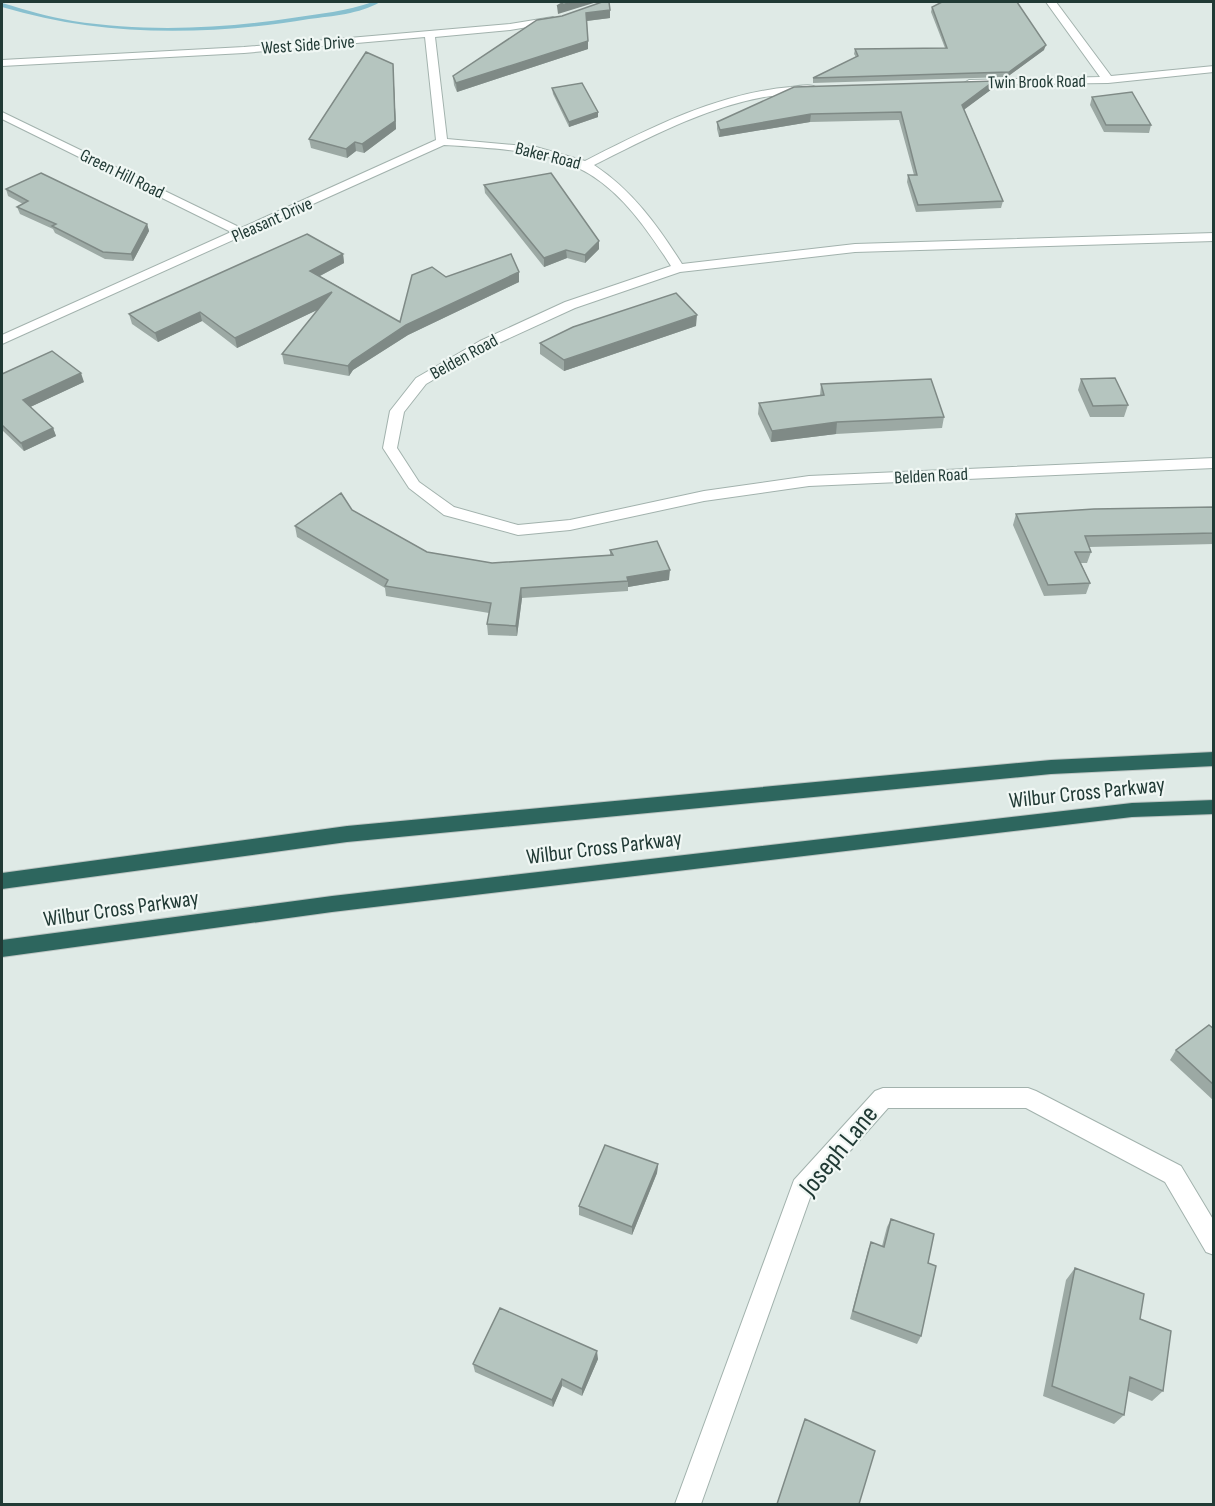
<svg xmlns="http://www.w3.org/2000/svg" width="1215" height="1506" font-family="'Sofia Sans Condensed',sans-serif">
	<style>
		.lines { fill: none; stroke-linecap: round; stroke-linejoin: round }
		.stream { fill: #88c0cf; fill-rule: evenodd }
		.street-casing { stroke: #a2b2ad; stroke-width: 2 }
		.highway-casing { stroke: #bcc4c2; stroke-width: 2 }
		.street { fill: #fff; fill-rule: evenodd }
		.highway { fill: #2d665e; fill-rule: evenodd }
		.wall { fill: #9ca9a4 }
		.shaded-wall { fill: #7f8a86 }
		.building { fill: #b5c5bf; stroke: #7f8a86; stroke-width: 1.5 }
		.labels { text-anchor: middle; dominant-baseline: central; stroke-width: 4.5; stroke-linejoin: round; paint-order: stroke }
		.far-street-label { font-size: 18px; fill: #213a35; stroke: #f0f7f4 }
		.street-label { font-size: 22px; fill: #213a35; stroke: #f0f7f4 }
		.near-street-label { font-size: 27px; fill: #213a35; stroke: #f0f7f4 }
	</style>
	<rect width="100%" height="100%" fill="#dfeae6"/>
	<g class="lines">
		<path class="stream" d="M373,2H380C360,14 332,16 309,19C206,36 102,37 2,7V3C26,10 49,17 73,21C145,32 220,29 292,18C319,14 347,11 373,2Z"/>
		<defs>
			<path id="street" d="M1046,2H1056L1111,76L1214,66V72L1108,83L965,85L964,83L969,80L1100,77Z
				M553,17L558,20L557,22L510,30L435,37L447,139L536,147L585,161C650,128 718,93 791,87C800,86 811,83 817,88C809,95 777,95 764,97C704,108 648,138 594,165C632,190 658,226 682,264L855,244L1214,233V241L855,252L680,272L575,308L490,347L426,384L404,412L397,448L419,482L454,507L518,525L570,520L704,491L809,476L1214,458V468L809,486L704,501L570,530L518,535L444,515L409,488L383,448L390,411L416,378L480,341L565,302L671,266C603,158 566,152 444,145L2,344V335L231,232L2,119V112L241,228L436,140L425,37L244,53L2,66V60L244,47L510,24Z
				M883,1088H1028L1036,1091L1181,1166L1214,1221V1255L1206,1252L1165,1182L1026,1108H888L811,1195L701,1504H675L794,1180L875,1091Z"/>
			<path id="highway" d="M1214,752V766L1051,774L347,842L2,889V873L347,826L1051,760Z
				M1214,800V814L1132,817L332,912L2,957V940L332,896L1132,803Z"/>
		</defs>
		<use href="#street" class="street-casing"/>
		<use href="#highway" class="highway-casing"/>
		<use href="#street" class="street"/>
		<use href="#highway" class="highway"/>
	</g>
	<path class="wall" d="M932,7L1044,50L1007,77L813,83V78L856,57L854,54L855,49L945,48L931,12Z
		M610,10V18L587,21L588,49L457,92L454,85L453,76Z
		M393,64L396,129L364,153L356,151L347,158L311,148L309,139Z
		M552,88L598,117L569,127L553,94Z
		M992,89L964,109L1003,201L1001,208L916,212L907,182L908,175H914L899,120L810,122L719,137L717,129V122Z
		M1092,97L1151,125L1149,133L1104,132L1090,105Z
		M484,185L599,241V249L585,263L567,258L544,267L485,193Z
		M6,189L147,224L149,231L133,261L105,259L55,233L53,229L20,214L17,207L23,204L8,196Z
		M343,254L344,263L320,276L400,322L446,277L519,272V282L408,335L353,370L349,376L284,364L282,354L319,309L237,348L202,321L158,342L132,324L129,314Z
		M696,326L564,371L540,354V343Z
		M2,374L84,382L30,407L53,428L56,436L24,451L2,430Z
		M1081,379L1128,405L1124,417H1090L1078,390Z
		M821,384L944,417L942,428L836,434L771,442L758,414L759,403L820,396Z
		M1214,507V544L1089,547L1091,552L1087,563H1081L1090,583L1086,594L1044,596L1013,525L1016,514Z
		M352,510L427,552L492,563L610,555V550L669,580L628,587V591L522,598L517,636L488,635L487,624L489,613L386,596L385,588L297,537L295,526Z
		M1214,1029V1101L1170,1060L1176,1050Z
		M658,1164L657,1173L632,1235L579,1215V1206Z
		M891,1219L928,1263L921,1336L917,1344L850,1319L868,1250L871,1242L882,1246L887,1227Z
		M1075,1268L1140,1319L1163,1391L1152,1401L1128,1391L1124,1415L1114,1424L1043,1396L1066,1280Z
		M598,1359L582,1396L562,1386L553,1407L475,1372L473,1364Z"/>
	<path class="shaded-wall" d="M573,2H597L558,14L557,6Z
		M610,10V18L586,21V13Z
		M588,41V49L457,92L456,83Z
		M1046,45L1044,50L1007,77L1009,72Z
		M393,64L396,129L364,153L362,144Z
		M994,81L992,89L961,112L962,105Z
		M598,112V117L569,127V122Z
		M811,114L810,122L719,137L720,130Z
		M355,142L356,151L347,158L346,149Z
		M147,224L149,231L133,261L131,254Z
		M599,241V249L585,263V255Z
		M566,250L567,258L544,267V258Z
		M343,254L344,263L312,280L310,271Z
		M519,272V282L408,335L353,370L349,376L348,366L352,361L406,325Z
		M332,292L334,302L237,348L235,338Z
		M200,312L202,321L158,342L155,333Z
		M697,315L696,326L564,371V360Z
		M81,373L84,382L26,409L23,400Z
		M837,422L836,434L771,442L772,431Z
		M53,428L56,436L24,451L21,443Z
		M670,570L669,580L628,587V581L627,577Z
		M521,588L522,598L517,636L516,626Z
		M658,1164L657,1173L632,1235V1227Z
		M597,1351L598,1359L582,1396V1389Z
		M562,1379V1386L553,1407L552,1400Z"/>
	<path class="building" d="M564,2H573L557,6Z
		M602,2H609L610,10L586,13L588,41L456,83L453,76L537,20L562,16Z
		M942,2H1017L1046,45L1009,72L813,78L858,56L855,49L947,48L932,7Z
		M366,52L393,64L395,121L362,144L355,142L346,149L309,139Z
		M994,81L962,105L1003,201L918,205L908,175H917L901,112L811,114L720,130L717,122L794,87Z
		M582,83L598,112L569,122L552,88Z
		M1132,92L1151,125H1106L1092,97Z
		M41,173L147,224L131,254L103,252L52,226L56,224L17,207L28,201L6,189Z
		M551,173L599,241L585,255L566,250L544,258L484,185Z
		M307,234L343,254L310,271L400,322L412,275L432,267L446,277L511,254L519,272L406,325L352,361L348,366L282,354L332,292L235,338L200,312L155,333L129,314Z
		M676,293L697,315L564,360L540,343L573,327Z
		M52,351L81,373L23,400L53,428L21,443L2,425V374Z
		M1115,378L1128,405L1093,406L1081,379Z
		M931,379L944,417L837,422L772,431L759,403L824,395L821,384Z
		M341,493L352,510L427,552L492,563L613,555L610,550L657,541L670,570L627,577L628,581L521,588L516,626L487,624L491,603L385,586L388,580L295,526Z
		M1214,507V533L1085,536L1091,552H1075L1090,583L1048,585L1016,514L1094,509Z
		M1209,1025L1214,1029V1085L1176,1050Z
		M605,1145L658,1164L632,1227L579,1206Z
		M891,1219L934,1234L928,1263L936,1266L921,1336L853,1311L871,1242L884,1247Z
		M1075,1268L1144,1294L1140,1319L1171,1331L1163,1391L1130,1377L1124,1415L1052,1386Z
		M500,1308L597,1351L582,1389L562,1379L552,1400L473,1364Z
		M805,1419L875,1451L859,1504H777Z"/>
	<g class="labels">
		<g class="far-street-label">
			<text transform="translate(308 45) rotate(-4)">West Side Drive</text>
			<text transform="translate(1037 82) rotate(-1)">Twin Brook Road</text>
			<text transform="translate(548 156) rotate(14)">Baker Road</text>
			<text transform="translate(122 174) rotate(26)">Green Hill Road</text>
			<text transform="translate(272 220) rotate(-24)">Pleasant Drive</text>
			<text transform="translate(464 357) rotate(-29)">Belden Road</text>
			<text transform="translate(931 476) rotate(-3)">Belden Road</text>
		</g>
		<g class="street-label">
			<text transform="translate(1087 793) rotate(-6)">Wilbur Cross Parkway</text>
			<text transform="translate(604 848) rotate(-7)">Wilbur Cross Parkway</text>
			<text transform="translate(121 909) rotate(-8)">Wilbur Cross Parkway</text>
		</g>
		<g class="near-street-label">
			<text transform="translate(839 1151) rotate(-51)">Joseph Lane</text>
		</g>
	</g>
	<rect width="1215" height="1506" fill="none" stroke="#213a35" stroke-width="6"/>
</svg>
